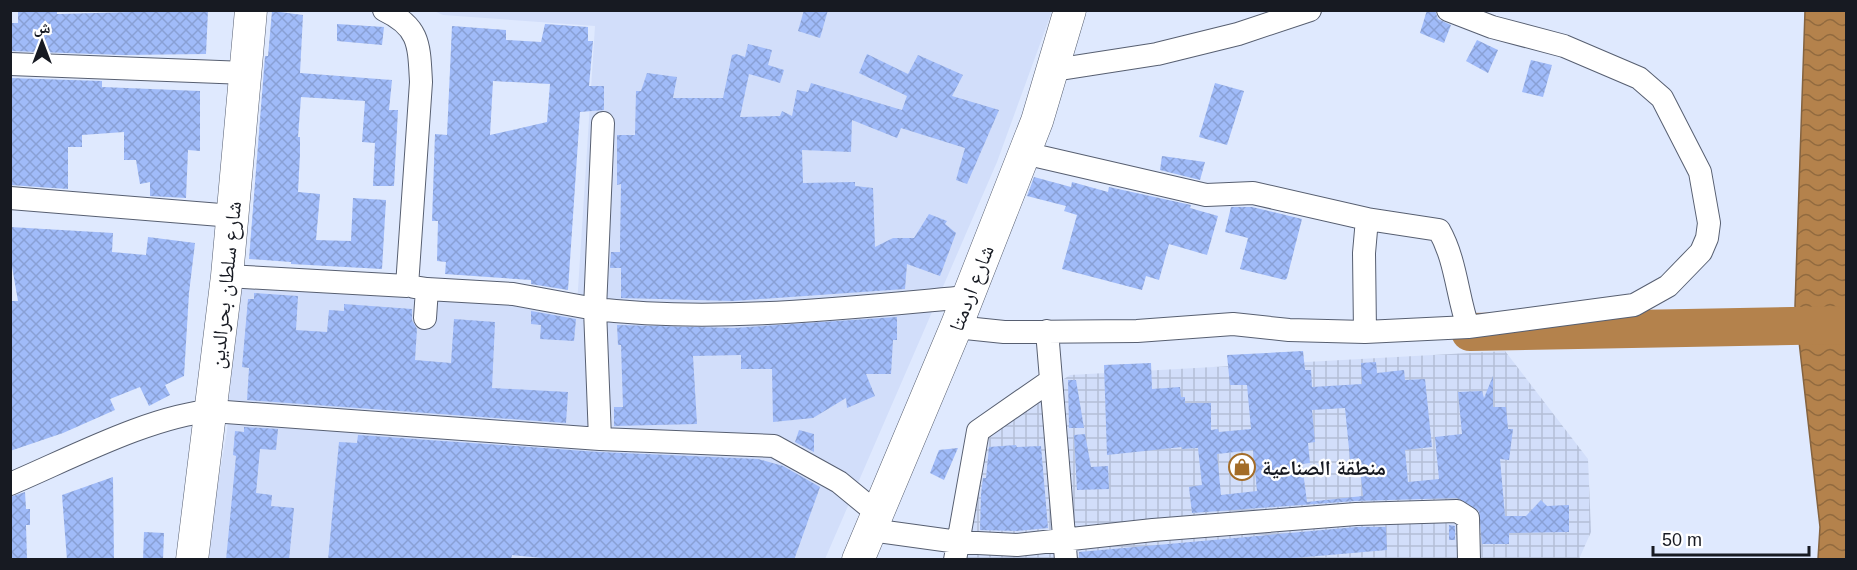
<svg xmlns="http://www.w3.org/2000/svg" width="1857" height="570" font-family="Helvetica,'Noto Naskh Arabic',sans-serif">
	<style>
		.built { fill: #d2defa }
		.industrial { fill: url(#industrial-grid) }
		.water { fill: url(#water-waves); stroke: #85633f; stroke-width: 1.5 }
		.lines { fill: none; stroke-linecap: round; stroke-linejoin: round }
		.river { stroke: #b4824c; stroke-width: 38 }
		.building { fill: url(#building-cross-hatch); fill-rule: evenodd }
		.street-casing { stroke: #575f71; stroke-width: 24 }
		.secondary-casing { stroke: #575f71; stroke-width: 33 }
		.street { stroke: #fff; stroke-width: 22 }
		.secondary { stroke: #fff; stroke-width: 32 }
		.labels { text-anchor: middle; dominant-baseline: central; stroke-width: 4.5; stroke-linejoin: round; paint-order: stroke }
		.street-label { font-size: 21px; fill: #171a22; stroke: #fff }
		.poi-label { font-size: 21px; font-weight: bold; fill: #171a22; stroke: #fff; text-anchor: start }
	</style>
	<defs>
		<pattern id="industrial-grid" width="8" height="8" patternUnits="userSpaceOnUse" patternTransform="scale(1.5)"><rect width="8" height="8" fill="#d2defa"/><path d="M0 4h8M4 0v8" fill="none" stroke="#b4bed6"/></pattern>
		<pattern id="water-waves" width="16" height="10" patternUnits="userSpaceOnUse" patternTransform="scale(1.5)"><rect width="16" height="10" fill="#b4824c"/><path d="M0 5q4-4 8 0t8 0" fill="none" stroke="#916a3f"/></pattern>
		<pattern id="building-cross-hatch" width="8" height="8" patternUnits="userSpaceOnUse" patternTransform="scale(1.5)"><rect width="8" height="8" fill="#a0bbf9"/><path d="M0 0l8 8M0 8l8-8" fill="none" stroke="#89a0d5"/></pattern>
	</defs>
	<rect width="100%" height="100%" fill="#dfe9fe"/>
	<path class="built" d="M434,11H1052L997,162L825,559L205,560L227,431L237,285L577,305L595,26L443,15Z"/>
	<path class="industrial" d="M1505,351L1588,459L1591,532L1579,559L950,560L982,432L1070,375Z"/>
	<path class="water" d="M1805,11H1846V559H1818L1820,527L1795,306Z"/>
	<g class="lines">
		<path class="river" d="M1470,332L1846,325"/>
	</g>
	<path class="building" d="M18,10H57V14L208,10L206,54L123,55L10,51V23H18Z
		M804,10H828L820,38L798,31Z
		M1427,10H1435L1438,19L1451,25L1444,43L1420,33Z
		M272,11L303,15L300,73L392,80L389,110H398L394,186H373L375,143L362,142L365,101L301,97L298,137H300V154L298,192L320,194L316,240L351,241L353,198L386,200L382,269L291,264V262L249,259L265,56H268Z
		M337,24L384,27L382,45L337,41Z
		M545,24L588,27V41H593L589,86H604V110L580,112L568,290L531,284V280L445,274L446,262L437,261L438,221H432L435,134L447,135L452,26L506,30V40L541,42ZM493,81L550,84L547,122L490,135Z
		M1477,40L1498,50L1488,73L1466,61Z
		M748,44L772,50L768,65L784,70L780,83L749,74L740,117L780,116L782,111L792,116L797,90L808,92L811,83L902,110L907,96L859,73L867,54L908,74L918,55L963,75L952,96L999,110L967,184L956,180L965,148L901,128L897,138L852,120L851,152L802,150L803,183L855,182V186L873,188L875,247L893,238H914L929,214L947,221L945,224L956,233L940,276L907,264L905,289L733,301L621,298V268H610L611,252H620V243L621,184L617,185V135H635L636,91H641L647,73L677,77L673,98H723L732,55L736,54L745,57Z
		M1531,60L1552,65L1543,97L1522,92Z
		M10,78L102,81V87L200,91V151L188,150L186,198L150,196V182L140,184L136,160H124V132L82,135V147H68V189L10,185Z
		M1215,83L1244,91L1227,145L1199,137Z
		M1162,156L1205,162L1200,180L1160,170Z
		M1034,177L1071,187L1072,182L1108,192L1109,187L1191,205L1190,208L1218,216L1207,255L1169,244L1159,280L1146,276L1142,290L1062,269L1077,215L1064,211L1066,206L1027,196Z
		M1231,207H1252L1302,219L1287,278L1285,280L1240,269L1248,238L1225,232Z
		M10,227L113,233L112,252L146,255L148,237L195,243L189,293L184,376L165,385L170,395L149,406L140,387L110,399L115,410L63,433L10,451V301H18L10,255Z
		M254,293L298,296L296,330L327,332L329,310L344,311V304L412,309V320L417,329L415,360L451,363L454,319L495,322L492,388L568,392L566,423L247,400L249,368L242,367L248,299H254Z
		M531,311L576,319L574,341L540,339L541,325L531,324Z
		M897,317V340H893L891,374H866L875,396L847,408L846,398L813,418L773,422L772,369H741V355L693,356L697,424L614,426V407H623L621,345H618L617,325L734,328Z
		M1303,351L1305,370H1311L1312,387L1362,384L1361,363L1376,362L1377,373L1404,370L1405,380L1425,379L1432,447L1405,450L1408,482L1439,479L1435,437L1462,434L1458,392L1482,391L1484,398L1493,376V407H1506L1508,429H1513L1509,460L1500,459L1505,516H1526L1541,500L1547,506L1569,505V532L1509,533V544H1482L1479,511L1457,498L1355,501L1192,513L1189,487L1202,485L1198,448L1182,449V447L1107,455L1104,365L1151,363L1152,389L1180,387L1181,397H1185V403H1211V430L1218,429L1219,432L1251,429L1247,385H1230L1227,355ZM1345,408L1350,459L1359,458L1363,496L1307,502L1302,464L1310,463L1308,443L1315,442L1312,410ZM1253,450L1257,491L1221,495L1217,454Z
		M1068,380H1076L1084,428H1069Z
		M244,427L278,429L276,450L260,449L256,493L272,495L271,506L294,508L289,560H226L236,456L233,455L235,431L244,432Z
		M799,430L814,434V452L795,442Z
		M1085,434L1091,467L1108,466L1109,489L1077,490L1074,435Z
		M358,435L599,452L758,459L783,466L820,487L794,560H561L512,555L511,560H328L339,442L357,443Z
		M1016,445L1017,447L1041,446L1048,528L1017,531L980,530L981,494L983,478H986L989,447Z
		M958,448L944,480L930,473L939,450Z
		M113,477L114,560H67L62,495Z
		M25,492L26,509H30V525H26L27,560H10V497Z
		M1449,525L1455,526V540H1449Z
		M1357,527H1386L1387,550L1272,560H1079V552Z
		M144,532L164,533L163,560H143Z"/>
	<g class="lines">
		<defs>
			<path id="street" d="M10,64L246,73
				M1054,70L1157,54L1238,34L1310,10
				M1024,153L1206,195L1253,193L1367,219
				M10,198L233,216
				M227,276L407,286L421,82C419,45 420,27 384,10
				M414,287L427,289L425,318
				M427,289L513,294L595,309L603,123
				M956,327L1004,332L1137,331L1233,324L1289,330L1365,332L1468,327L1634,305L1668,286L1701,252L1707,238L1709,223L1700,172L1662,98L1639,78L1564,46L1492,27L1448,10
				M1047,331L1066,560
				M1365,332L1364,253L1367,219L1439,230C1456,260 1457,295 1468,327
				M600,439L595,309C715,323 846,308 967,297
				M10,484C67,460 152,415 212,411L600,439L774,446L839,482L878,514
				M871,530L958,542L1017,545L1153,530L1356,514L1457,511L1468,518L1469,560
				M955,560L978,431L1050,381"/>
			<path id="secondary" d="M192,560L227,276L251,10
				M858,560L956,327L1037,121L1070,10"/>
		</defs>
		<use href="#street" class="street-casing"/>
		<use href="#secondary" class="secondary-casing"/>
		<use href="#street" class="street"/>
		<use href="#secondary" class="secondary"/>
	</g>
	<defs>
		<symbol id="shop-ring" viewBox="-11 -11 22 22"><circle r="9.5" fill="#fff" stroke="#a36c28" stroke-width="1.5"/><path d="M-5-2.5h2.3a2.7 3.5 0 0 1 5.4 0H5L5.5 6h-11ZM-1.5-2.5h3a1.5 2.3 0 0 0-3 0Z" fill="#a36c28"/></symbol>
	</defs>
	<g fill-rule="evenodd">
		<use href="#shop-ring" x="1227" y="452" width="30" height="30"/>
	</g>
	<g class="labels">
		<g class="street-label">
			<text transform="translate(225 285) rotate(-84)">شارع سلطان بحرالدين</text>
			<text transform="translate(971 288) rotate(-69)">شارع اردمتا</text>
		</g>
		<g class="poi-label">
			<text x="1262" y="467">منطقة الصناعية</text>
		</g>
	</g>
	<rect width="1857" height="570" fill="none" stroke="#171a22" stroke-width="24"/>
	<g transform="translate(42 42)" stroke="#ffffff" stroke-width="4.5" paint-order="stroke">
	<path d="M0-4.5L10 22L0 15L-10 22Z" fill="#171a22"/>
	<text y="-9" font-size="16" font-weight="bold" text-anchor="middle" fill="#171a22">ش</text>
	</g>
	<path d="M1653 546v9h156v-9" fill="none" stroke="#171a22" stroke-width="3"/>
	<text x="1662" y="546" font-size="18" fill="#171a22" stroke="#ffffff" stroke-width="4.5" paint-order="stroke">50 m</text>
</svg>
